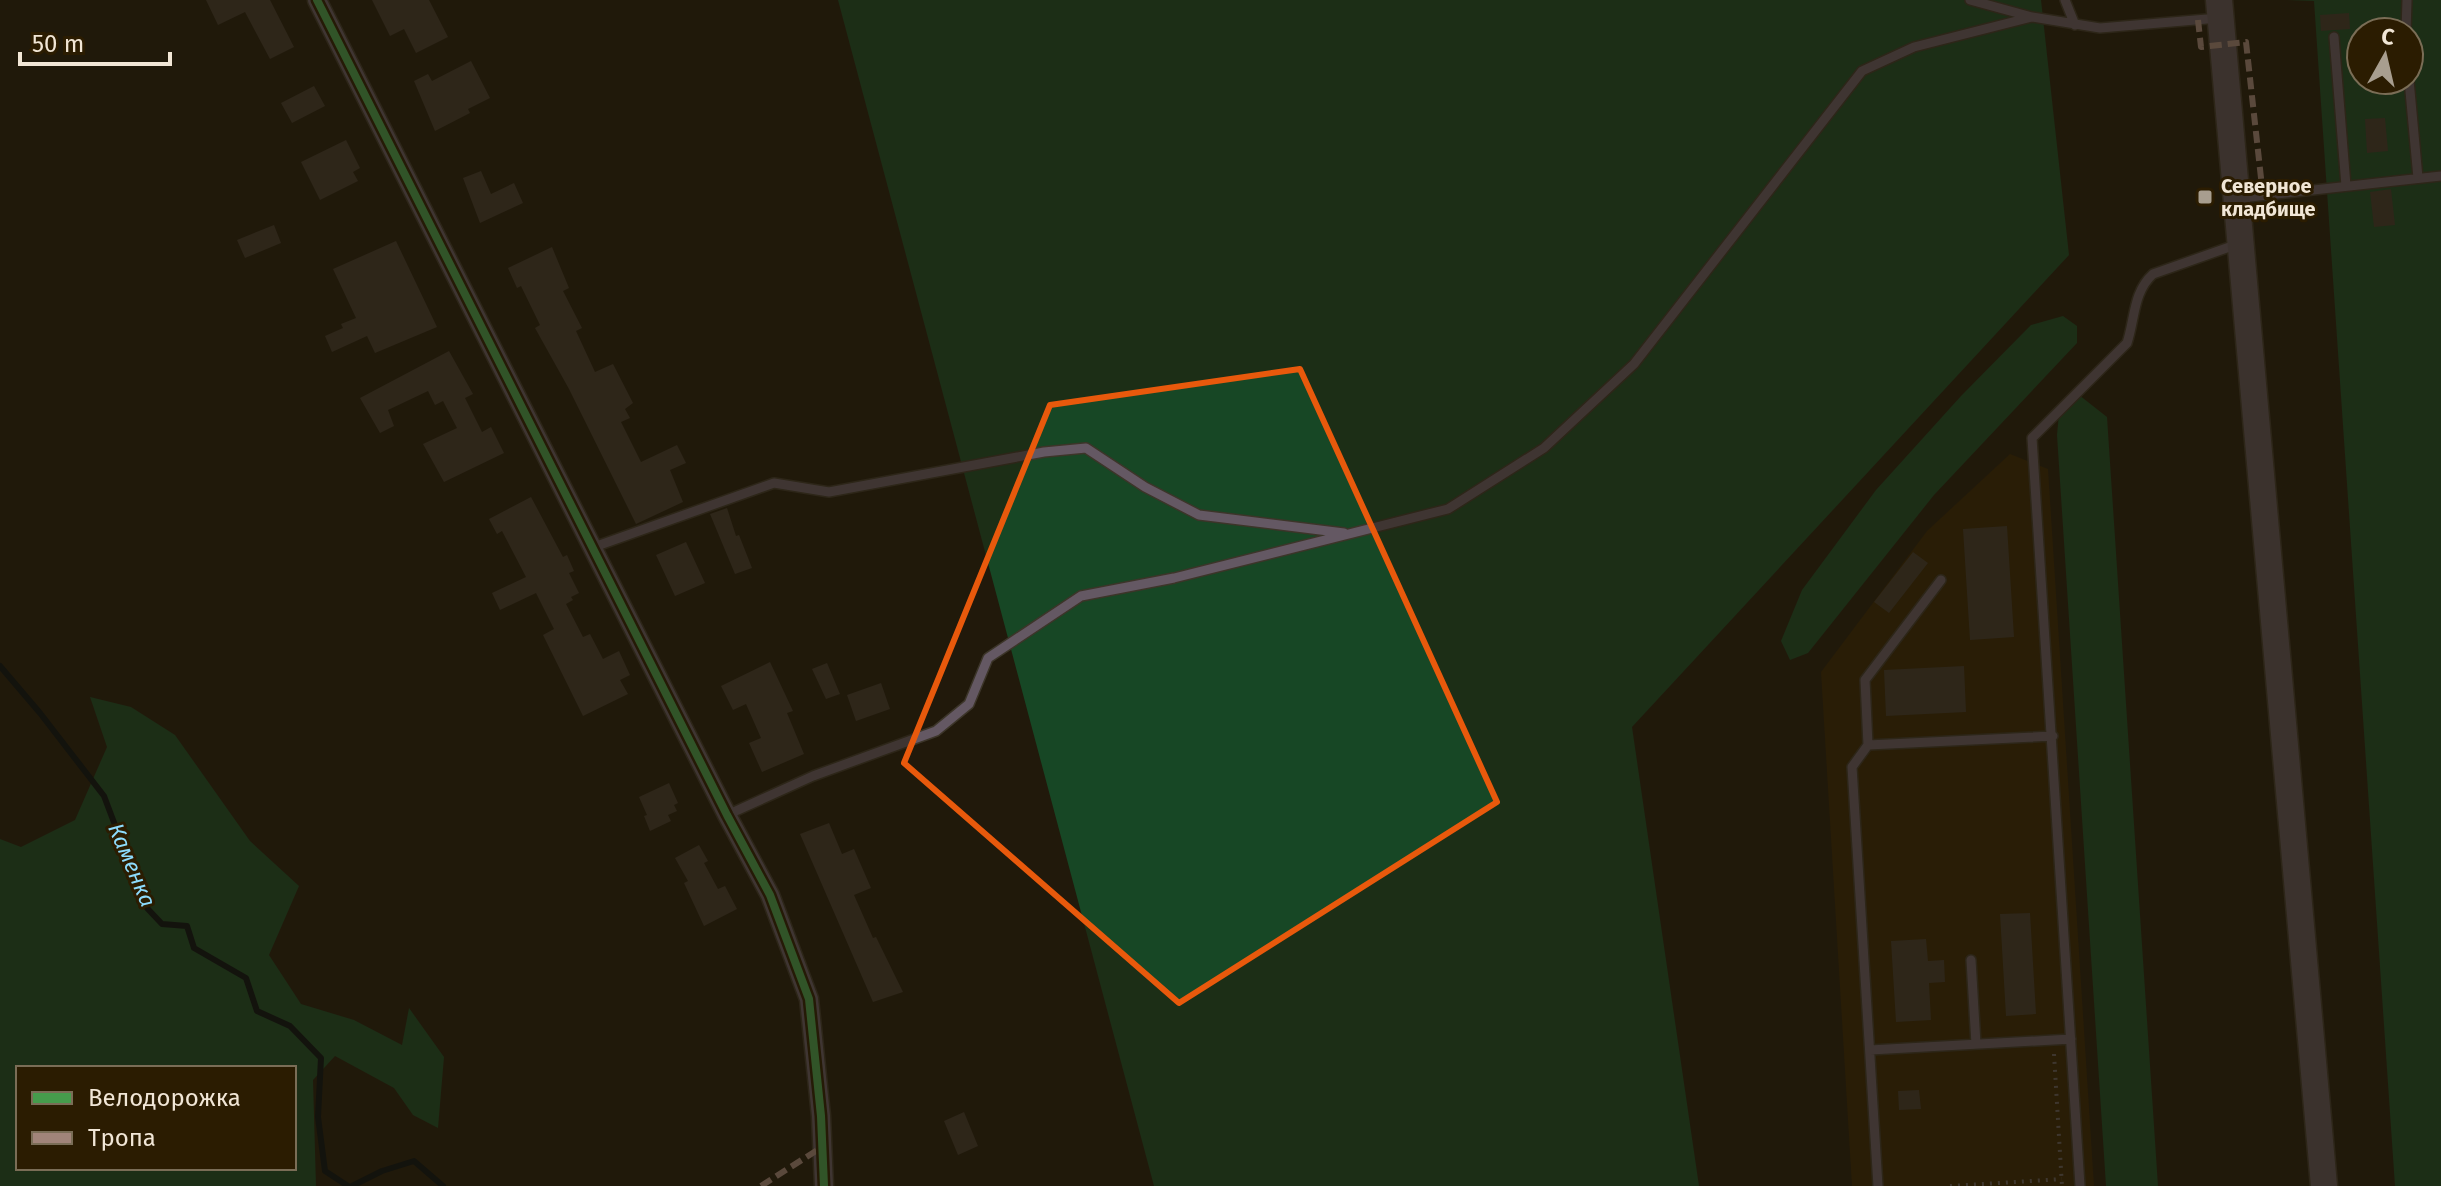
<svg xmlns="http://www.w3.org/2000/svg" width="2441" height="1186" font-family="'Fira Sans',sans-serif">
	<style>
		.built { fill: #332201 }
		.green { fill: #174725; fill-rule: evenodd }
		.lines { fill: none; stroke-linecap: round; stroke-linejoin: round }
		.stream { stroke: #040d10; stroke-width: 6 }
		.building { fill: #3e362b }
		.lane-casing { stroke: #3c3529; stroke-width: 12 }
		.street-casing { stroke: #3c3529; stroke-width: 21 }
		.secondary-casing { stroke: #3c3529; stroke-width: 29 }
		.path { stroke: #625a5a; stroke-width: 4; stroke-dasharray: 2 6; stroke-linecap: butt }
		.lane { stroke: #645863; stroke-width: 9 }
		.street { stroke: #645863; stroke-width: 18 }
		.secondary { stroke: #5c5057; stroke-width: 26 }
		.quiet { stroke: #a18479; stroke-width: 6; stroke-dasharray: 12 6; stroke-linecap: butt }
		.cycleway-casing { stroke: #2b1c01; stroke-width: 13 }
		.cycleway { stroke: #469c4c; stroke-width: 8 }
		.marked { fill: none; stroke: #e8590c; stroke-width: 6; stroke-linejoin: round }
		.poi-dot { fill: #a89e8f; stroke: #2b1c01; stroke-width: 3 }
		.labels { text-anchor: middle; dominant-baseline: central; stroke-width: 6; stroke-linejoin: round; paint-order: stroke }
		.poi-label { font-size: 20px; font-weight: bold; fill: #f1e6d6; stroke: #2b1c01; text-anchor: start }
		.water-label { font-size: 22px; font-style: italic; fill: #8ddbfc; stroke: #2b1c01 }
	</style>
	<rect width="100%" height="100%" fill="#21190b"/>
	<path class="built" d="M2010,454L2048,469L2094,1186H1852L1821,672L1927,531Z"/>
	<path class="green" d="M838,0H2041L2069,255L1632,727L1699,1186H1154Z
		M2287,0H2441V1186H2395L2314,1ZM2361,32H2409V80H2361Z
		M2063,316L2077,326V343L1934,495L1808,653L1790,660L1781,641L1802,590L1876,490L1961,396L2031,325Z
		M2079,395L2107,417L2158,1186H2106L2057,435L2060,403Z
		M90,697L131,707L175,735L250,841L299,886L269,955L301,1004L354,1020L402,1045L409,1008L444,1057L438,1128L413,1115L394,1088L335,1056L313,1080L316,1186H0V839L21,847L75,820L107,747ZM18,1068H294V1168H18Z"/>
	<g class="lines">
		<path class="stream" d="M0,666L40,713L104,796L146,907L162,924L187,926L194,948L246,978L257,1011L290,1026L321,1058L318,1117L325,1171L348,1186
			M352,1186L382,1171L414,1161L443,1186"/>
	</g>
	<path class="building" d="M206,0H270L294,47L270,59L245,12L218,25Z
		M372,0H429L448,37L416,53L404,29L390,36Z
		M2349,13L2350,29L2321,31L2320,15Z
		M471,61L490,98L468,109L470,113L435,131L414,81L428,74L432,81Z
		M314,86L325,106L292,123L281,103Z
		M2385,118L2388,151L2367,153L2365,119Z
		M346,140L360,168L353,172L358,181L320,200L301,162Z
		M481,171L491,194L514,183L523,203L480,223L463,178Z
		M2391,189L2395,225L2374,227L2370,192Z
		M274,225L281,243L245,258L237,240Z
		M396,241L437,327L375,353L367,336L332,352L325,336L343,328L341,324L356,318L333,269Z
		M552,247L569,288L563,291L582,328L576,331L595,372L613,364L633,403L625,409L630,418L621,422L641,462L677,445L686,463L670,470L683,502L636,524L569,389L535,328L540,325L521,286L517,288L508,268Z
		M449,351L473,394L465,398L482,432L491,427L504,453L444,482L423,444L457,428L443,401L435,405L428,391L388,410L394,426L380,433L360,398Z
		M531,497L563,557L567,555L574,571L569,573L579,593L571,597L573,600L566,604L583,637L590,634L603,659L619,651L630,675L620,680L628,694L583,716L543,635L554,629L536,593L500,610L492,593L526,577L502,531L497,534L489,519Z
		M727,508L736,536L739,535L752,568L735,574L710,514Z
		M2007,526L2014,637L1970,640L1963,529Z
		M686,542L705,583L675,596L656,555Z
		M1913,552L1928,563L1889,613L1874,602Z
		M770,662L793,711L787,713L804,754L762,772L749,743L761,738L746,704L733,710L721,686Z
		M827,663L840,694L826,699L812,669Z
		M1964,666L1966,712L1886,716L1884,670Z
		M881,683L890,709L856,721L847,695Z
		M669,783L678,803L674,805L677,811L668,815L671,821L650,831L644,816L647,815L639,797Z
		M829,823L842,854L854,849L871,888L854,895L873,938L876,937L903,992L873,1002L800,834Z
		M699,845L708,861L704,863L718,889L725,886L737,909L704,926L684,883L688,881L675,858Z
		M2030,913L2036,1014L2006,1016L2000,914Z
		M1926,939L1928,961L1944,960L1945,982L1929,983L1931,1020L1896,1022L1891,941Z
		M1919,1090L1921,1109L1899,1110L1898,1091Z
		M964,1112L978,1146L958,1155L944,1121Z"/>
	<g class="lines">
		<defs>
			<path id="lane" d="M1970,0L2032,17L2100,28L2219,18
				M2065,0L2075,25
				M2406,32L2407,0
				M2334,37L2346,186
				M2409,80L2418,178
				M2241,198L2441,176
				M594,547L774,483L829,492L1044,452L1086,448L1145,487L1199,515L1344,533
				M1868,745L1865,680L1941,580
				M727,815L813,776L936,731L969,704L988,658L1081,596L1174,578L1448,509L1544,448L1634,364L1862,71L1914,47L2032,17
				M1971,960L1976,1044
				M1870,1050L2071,1039
				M1878,1186L1852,767L1868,745L2053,736
				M2080,1186L2032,438L2127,343C2135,319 2133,292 2153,274L2238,244"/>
			<path id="street" d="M317,0L727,815L770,895L809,999L821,1116L824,1186"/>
			<path id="secondary" d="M2219,0L2324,1186"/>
		</defs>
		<use href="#lane" class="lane-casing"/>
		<use href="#street" class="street-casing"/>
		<use href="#secondary" class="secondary-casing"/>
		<path class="path" d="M2054,1054L2062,1186
			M1950,1186L2062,1179"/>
		<use href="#lane" class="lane"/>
		<use href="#street" class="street"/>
		<use href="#secondary" class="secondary"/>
		<path class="quiet" d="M2198,20L2201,47L2246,42L2263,196
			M761,1186L822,1147"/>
		<defs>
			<path id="cycleway" d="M317,0L727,815L770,895L809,999L821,1116L824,1186"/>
		</defs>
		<use href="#cycleway" class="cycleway-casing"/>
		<use href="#cycleway" class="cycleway"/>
	</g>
	<path d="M0 0H2441V1186H0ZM1300,369L1497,802L1179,1003L904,763L1050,405Z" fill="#21190b" fill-opacity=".55" fill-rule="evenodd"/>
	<path class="marked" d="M1300,369L1497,802L1179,1003L904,763L1050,405Z"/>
	<rect class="poi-dot" x="2197" y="189" width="16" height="16" rx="4"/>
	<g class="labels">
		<g class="poi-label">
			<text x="2221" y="186">Северное<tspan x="2221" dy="23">кладбище</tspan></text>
		</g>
		<g class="water-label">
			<text transform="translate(132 865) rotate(67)">Каменка</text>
		</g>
	</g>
	<rect x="16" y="1066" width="280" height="104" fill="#2b1c01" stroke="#7a6d56" stroke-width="2"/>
	<rect x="32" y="1092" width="40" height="12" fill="#469c4c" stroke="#7a6d56" stroke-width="2"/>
	<text x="88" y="1106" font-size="24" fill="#f1e6d6">Велодорожка</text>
	<rect x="32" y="1132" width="40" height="12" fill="#a18479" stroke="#7a6d56" stroke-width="2"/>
	<text x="88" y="1146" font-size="24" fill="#f1e6d6">Тропа</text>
	<g transform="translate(2385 56) rotate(8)"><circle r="38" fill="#2b1c01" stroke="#7a6d56" stroke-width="2"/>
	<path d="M0-6L14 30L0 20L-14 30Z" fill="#a89e8f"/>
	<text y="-12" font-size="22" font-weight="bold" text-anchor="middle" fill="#f1e6d6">С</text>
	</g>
	<path d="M20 52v12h150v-12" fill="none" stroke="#f1e6d6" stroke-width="4"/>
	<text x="32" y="52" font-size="24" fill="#f1e6d6" stroke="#2b1c01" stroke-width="6" paint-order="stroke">50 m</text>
</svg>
